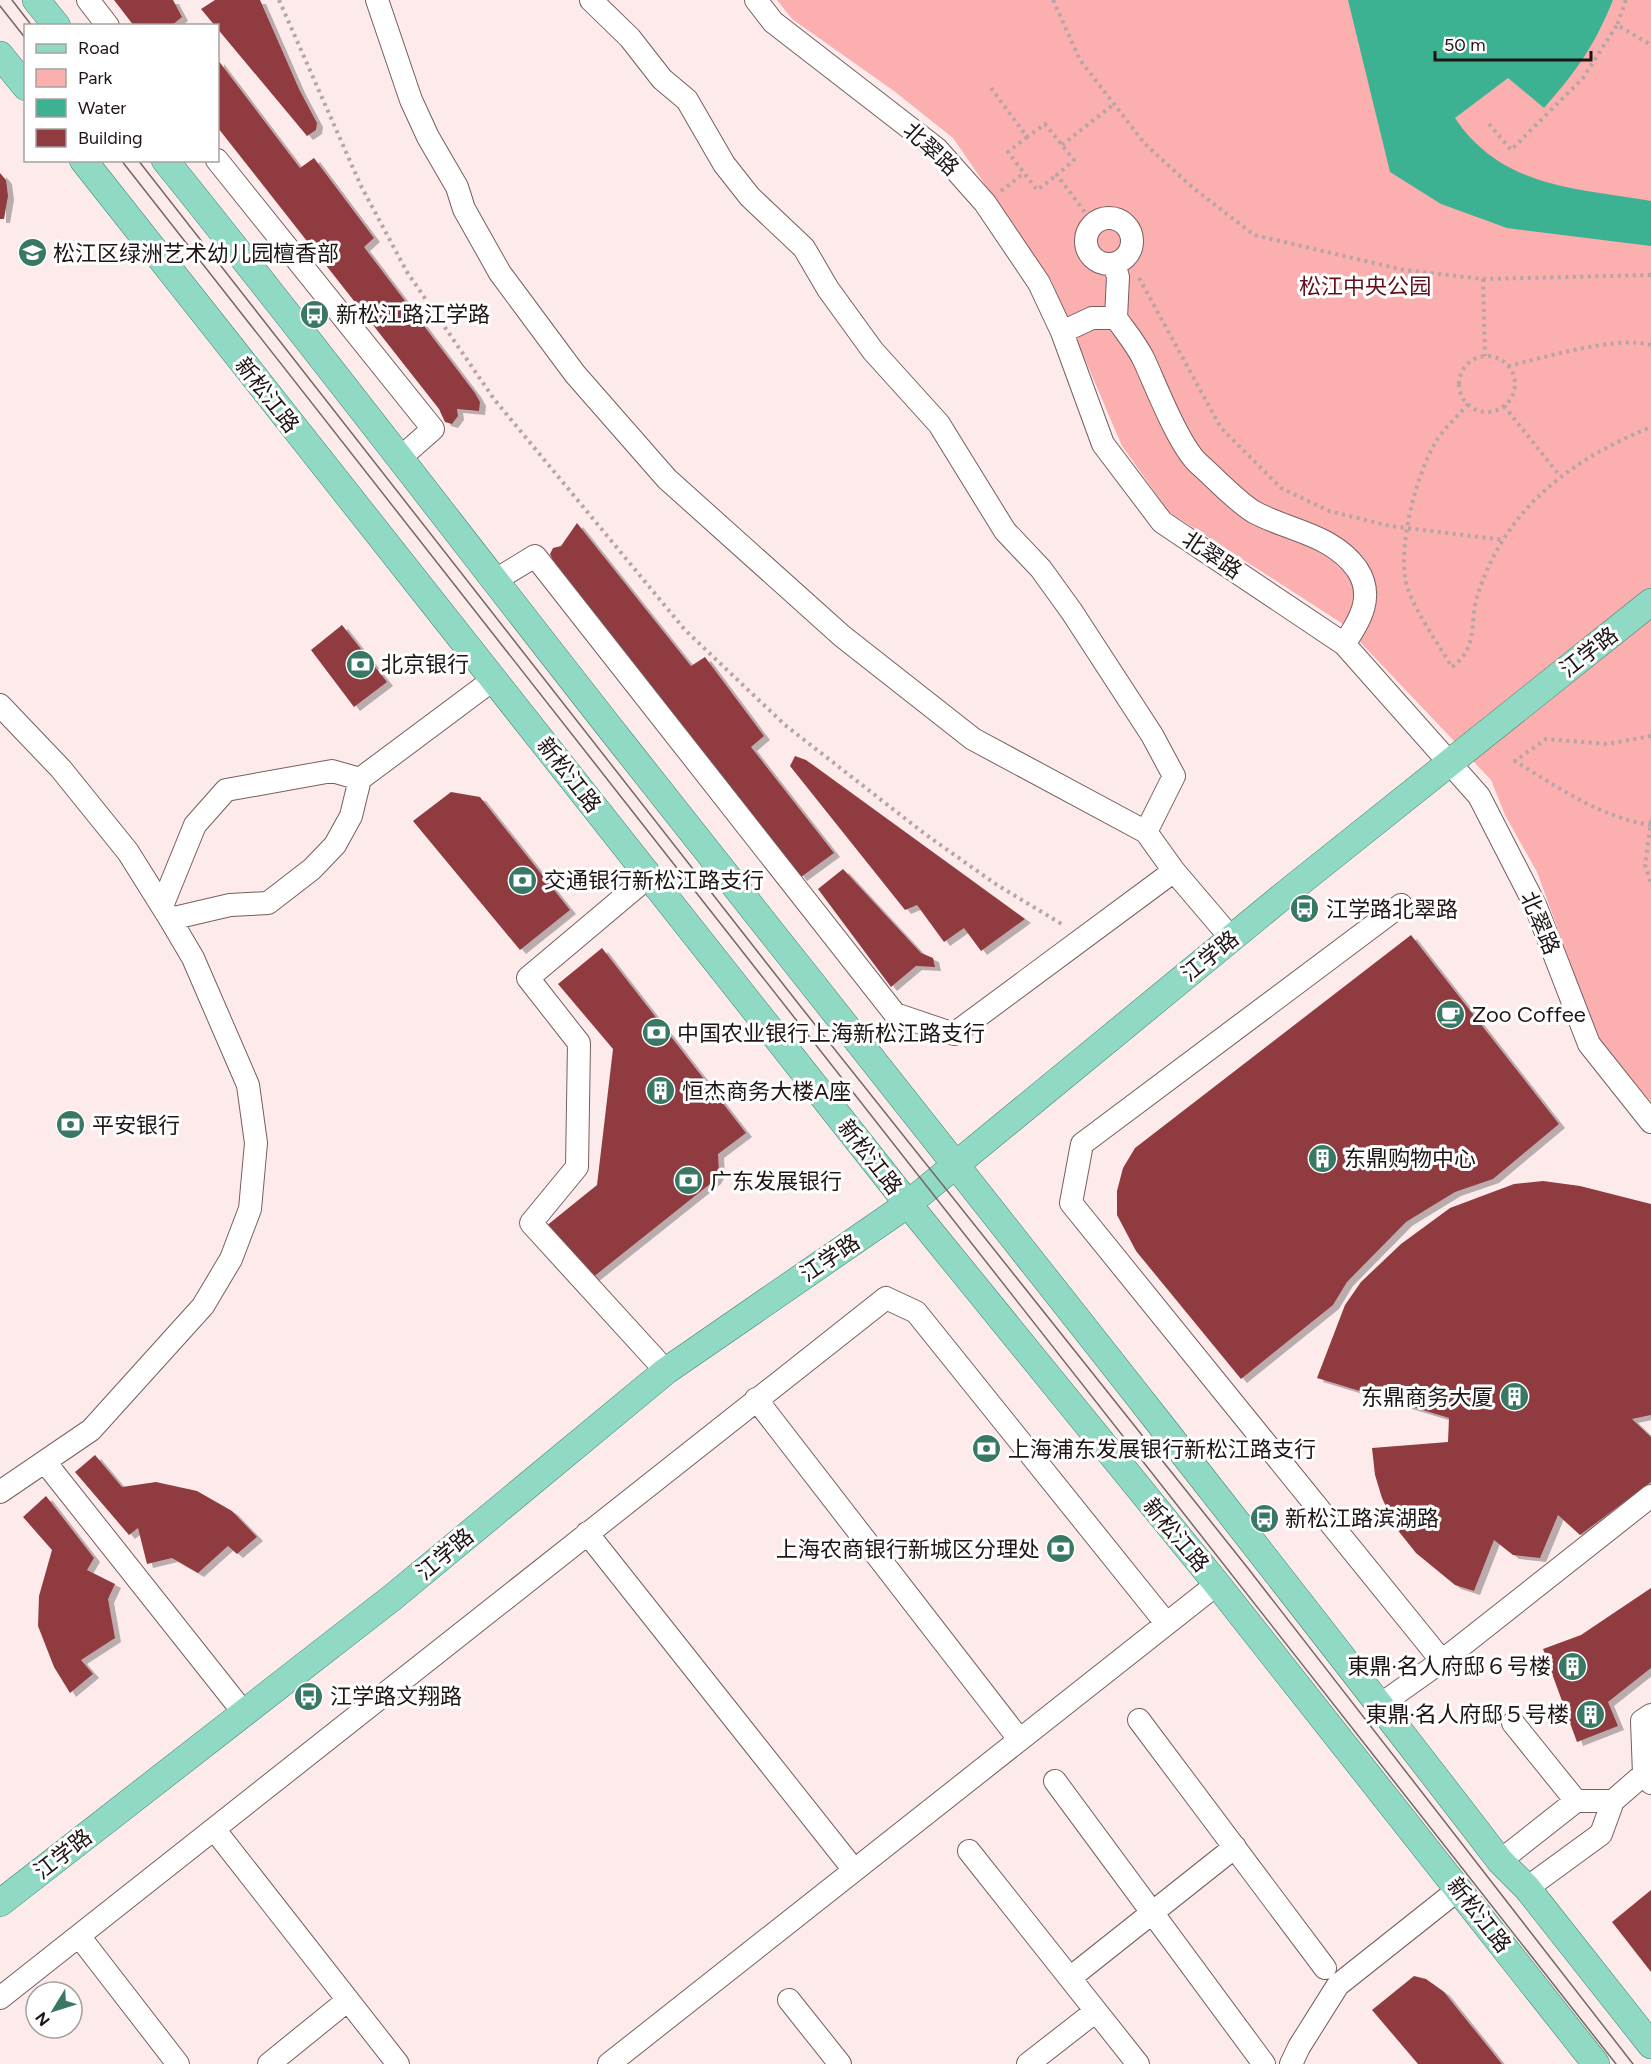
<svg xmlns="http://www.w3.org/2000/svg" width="1651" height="2064" font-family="Figtree,'Noto Sans SC',sans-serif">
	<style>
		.green { fill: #fcafaf }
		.water { fill: #3db292 }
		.building { fill: #8f3b3f; filter: url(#shadow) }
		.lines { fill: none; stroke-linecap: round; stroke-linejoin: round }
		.minor-casing { stroke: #775f5f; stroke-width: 24 }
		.major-casing { stroke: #38856f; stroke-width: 28 }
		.path { stroke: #b5a5a5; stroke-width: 4; stroke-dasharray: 3 4.5; stroke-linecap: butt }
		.minor { stroke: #fff; stroke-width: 22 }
		.major { stroke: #90dac5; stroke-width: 27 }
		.tram { stroke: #736666; stroke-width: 1.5 }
		.labels { text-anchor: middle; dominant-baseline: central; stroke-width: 6; stroke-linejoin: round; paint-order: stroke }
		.street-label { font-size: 22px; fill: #1f1515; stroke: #fff }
		.poi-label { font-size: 22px; fill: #1f1515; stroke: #fff; text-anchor: start }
		.park-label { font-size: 22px; fill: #64101c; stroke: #fff }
	</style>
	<defs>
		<filter id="shadow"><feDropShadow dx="6" dy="4" stdDeviation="0" flood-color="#0004"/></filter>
	</defs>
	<rect width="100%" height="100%" fill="#fdebeb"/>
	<path class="green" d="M777,0H1651V1102L1601,1047L1537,872L1505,815L1491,780L1343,624L1169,512L1122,446L1051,280L953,138L894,91L792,19Z"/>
	<path class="water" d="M1348,0H1613C1595,45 1576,72 1544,108L1508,78L1455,118C1502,188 1576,188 1651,201V246L1507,228L1441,204L1390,172Z"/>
	<path class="building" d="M114,0H173L182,17L171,26H134Z
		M215,0H260L299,89L317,123L316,130L307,136L201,9Z
		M218,60L300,168L314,158L374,238L364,247L475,393L480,402L479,411L457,409L458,416L452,424L445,422L439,409L218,128Z
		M0,173L6,180L8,196L4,219H0Z
		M577,523L691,666L705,657L764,736L751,747L834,853L801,877L554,563L550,554L553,548L561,546Z
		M342,625L387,682L354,707L311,650Z
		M795,756L806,760L1025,919L981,951L964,928L944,942L917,905L905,910L790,766Z
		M451,792L480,797L570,910L520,950L413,821Z
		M843,869L921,953L933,958L935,967L916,966L891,987L818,889Z
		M1411,935L1559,1124L1493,1179L1455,1192L1406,1222L1347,1282L1333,1305L1241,1379L1136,1251L1117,1215V1191L1123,1168L1135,1148Z
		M602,948L746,1133L718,1154L719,1172L715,1180L582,1286L540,1231L597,1185L613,1049L558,984Z
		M1543,1181L1580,1186L1651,1204V1415L1632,1419L1651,1437V1482L1580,1535L1558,1515L1540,1558L1513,1555L1494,1540L1474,1591L1455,1585L1416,1553L1396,1528L1382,1498L1375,1475L1372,1448L1448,1442L1449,1418L1317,1378L1345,1305L1361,1282L1401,1244L1450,1208L1514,1184Z
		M95,1455L122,1487L156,1482L197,1491L232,1511L257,1537L237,1554L228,1546L198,1573L172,1558L147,1564L138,1528L129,1535L75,1472Z
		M46,1496L94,1558L87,1570L115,1584L108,1599L115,1638L81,1660L93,1674L70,1693L54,1667L38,1626L39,1596L52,1550L23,1517Z
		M1651,1588V1668L1608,1702L1618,1726L1577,1742L1543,1649L1581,1635Z
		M1651,1890V1972L1612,1922Z
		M1414,1976L1426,1979L1444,1992L1502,2064H1418L1372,2010Z"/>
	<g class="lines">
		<defs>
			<path id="minor" d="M88,0L108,26
				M377,0L411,100L428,137L457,187L464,209L500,273L575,374L667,479L842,636L973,739L1146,832L1174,871L1231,938
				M591,0L630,38L662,79L687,100L724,164L750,197L804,248L828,289L873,351L939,424L1005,531L1041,569L1072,612L1152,735L1174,776L1146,832
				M756,0L773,22L937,149L985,203L1039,283L1062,332L1103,444L1162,522L1344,644L1479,796L1536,907L1589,1044L1651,1122
				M217,160L433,429L400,458
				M1086 241a23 23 0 1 1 46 0a23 23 0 1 1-46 0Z
				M1114,264L1118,277L1116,318
				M1062,332L1092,318H1116C1125,331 1137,345 1144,360C1156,386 1179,446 1199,464C1215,478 1237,502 1254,512C1289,531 1332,534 1357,569C1375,596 1360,621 1344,644
				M494,581L535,556L895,1014L954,1034L1174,871
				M0,705L61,769L128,852L170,919L193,958L248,1085L256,1143L250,1209L231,1259L203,1306L91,1430L0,1492
				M648,877L528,978L579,1043L577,1167L531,1223L666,1371
				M1401,905L1082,1144L1071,1203L1442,1661
				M162,906L195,825L226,790L332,771L360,779L494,679
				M170,919L230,905L268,903L312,869L335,845L351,816L360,779
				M756,1399L1019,1739
				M45,1462L244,1713
				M587,1533L854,1870
				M1380,1705L1442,1661L1651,1496
				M1651,1715L1642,1721L1644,1774L1651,1783
				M1139,1720L1325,1968
				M1513,1723L1576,1801
				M1055,1781L1264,2064
				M214,1829L398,2064
				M969,1851L1138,2064
				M1500,1861L1576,1801H1613
				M1527,1888L1601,1834L1613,1801L1644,1774
				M79,1936L178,2064
				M1070,1978L1235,1847
				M0,1998L886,1298L916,1312L1166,1623
				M789,2000L840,2064
				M269,2064L348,2000
				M609,2064L1217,1584
				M1028,2064L1096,2011
				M1291,2064L1299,2047L1338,1985L1459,1889"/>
			<path id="major" d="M36,0L57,26
				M0,55L26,87
				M83,160L908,1204L1217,1584L1596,2064
				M165,160C320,352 469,549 621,742C915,1114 1211,1485 1500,1861L1527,1888L1651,2045
				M0,1903L393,1597L666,1371L908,1204L1289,891L1651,602"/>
		</defs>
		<use href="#minor" class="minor-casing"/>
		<use href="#major" class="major-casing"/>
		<path class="path" d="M279,0L361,186L407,272L494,399L685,630L785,725L925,834L997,885L1065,926
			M1053,0L1080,60L1145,144L1192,187L1254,235L1404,270L1483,279L1651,275
			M1626,0L1617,25L1651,45
			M991,88L1027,137L1045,124L1074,160L1057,175L1093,223
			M1489,124L1511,150L1583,78L1617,25
			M1027,137L1008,152L1037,190L1057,175
			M1062,145L1114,104
			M1001,191L1024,173
			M1139,278L1221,428L1281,488L1329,511L1390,526L1504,540
			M1483,279L1485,356
			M1459 384a28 28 0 1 1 56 0a28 28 0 1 1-56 0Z
			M1508,366C1543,358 1617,335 1651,345
			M1468,404C1458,416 1443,429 1435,443C1416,477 1400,538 1405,577C1407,600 1439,645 1452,667C1479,647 1469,624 1477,597C1504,509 1570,460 1651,427
			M1504,406L1560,476
			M1651,736L1607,744L1546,739L1515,761C1557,787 1602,818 1651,825
			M1651,820L1645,865L1651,883"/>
		<use href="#minor" class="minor"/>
		<use href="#major" class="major"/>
		<path class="tram" d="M12,0L32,26
			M0,6L26,39
			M121,160L1616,2064
			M138,160L801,1007L1247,1567L1633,2064"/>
	</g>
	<defs>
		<symbol id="school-disc" viewBox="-11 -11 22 22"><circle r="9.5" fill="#397865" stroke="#fff"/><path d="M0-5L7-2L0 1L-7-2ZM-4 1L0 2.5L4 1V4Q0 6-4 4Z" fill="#fff"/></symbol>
		<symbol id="bus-disc" viewBox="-11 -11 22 22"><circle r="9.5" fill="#397865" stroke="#fff"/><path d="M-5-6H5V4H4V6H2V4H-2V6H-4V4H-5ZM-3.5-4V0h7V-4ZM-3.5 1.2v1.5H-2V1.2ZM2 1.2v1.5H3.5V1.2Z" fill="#fff"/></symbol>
		<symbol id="bank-disc" viewBox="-11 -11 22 22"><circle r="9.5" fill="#397865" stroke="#fff"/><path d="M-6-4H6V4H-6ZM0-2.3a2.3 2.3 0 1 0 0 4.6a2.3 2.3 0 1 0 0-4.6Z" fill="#fff"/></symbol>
		<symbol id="cafe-disc" viewBox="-11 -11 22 22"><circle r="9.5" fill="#397865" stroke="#fff"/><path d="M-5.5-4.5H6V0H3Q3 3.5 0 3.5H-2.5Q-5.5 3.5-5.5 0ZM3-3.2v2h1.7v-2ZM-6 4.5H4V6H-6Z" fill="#fff"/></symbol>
		<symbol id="building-disc" viewBox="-11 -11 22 22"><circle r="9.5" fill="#397865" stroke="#fff"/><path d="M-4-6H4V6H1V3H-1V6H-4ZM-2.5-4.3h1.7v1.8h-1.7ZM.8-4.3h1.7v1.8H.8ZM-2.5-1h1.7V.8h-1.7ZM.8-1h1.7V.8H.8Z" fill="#fff"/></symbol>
	</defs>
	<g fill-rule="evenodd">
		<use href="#school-disc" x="16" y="236" width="33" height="33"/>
		<use href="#bus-disc" x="298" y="298" width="33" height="33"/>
		<use href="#bank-disc" x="344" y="648" width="33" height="33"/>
		<use href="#bank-disc" x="506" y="864" width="33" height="33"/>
		<use href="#bus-disc" x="1288" y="892" width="33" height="33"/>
		<use href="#cafe-disc" x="1434" y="998" width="33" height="33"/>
		<use href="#bank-disc" x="640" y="1016" width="33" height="33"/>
		<use href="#building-disc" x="644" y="1074" width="33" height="33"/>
		<use href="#bank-disc" x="54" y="1108" width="33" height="33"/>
		<use href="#building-disc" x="1306" y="1142" width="33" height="33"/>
		<use href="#bank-disc" x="672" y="1164" width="33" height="33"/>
		<use href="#building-disc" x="1498" y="1380" width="33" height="33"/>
		<use href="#bank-disc" x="970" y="1432" width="33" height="33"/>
		<use href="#bus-disc" x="1248" y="1502" width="33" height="33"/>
		<use href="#bank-disc" x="1044" y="1532" width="33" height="33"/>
		<use href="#building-disc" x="1556" y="1650" width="33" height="33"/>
		<use href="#bus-disc" x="292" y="1680" width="33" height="33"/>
		<use href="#building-disc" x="1574" y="1698" width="33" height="33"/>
	</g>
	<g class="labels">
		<g class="street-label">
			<text transform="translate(931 149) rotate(43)">北翠路</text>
			<text transform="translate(267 395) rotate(52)">新松江路</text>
			<text transform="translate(1212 555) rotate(34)">北翠路</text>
			<text transform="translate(1589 652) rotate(-38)">江学路</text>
			<text transform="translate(569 775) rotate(52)">新松江路</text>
			<text transform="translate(1540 923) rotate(67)">北翠路</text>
			<text transform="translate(1210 956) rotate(-39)">江学路</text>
			<text transform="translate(870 1157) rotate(52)">新松江路</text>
			<text transform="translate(830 1258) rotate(-34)">江学路</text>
			<text transform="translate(1176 1535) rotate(50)">新松江路</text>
			<text transform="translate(445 1554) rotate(-40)">江学路</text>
			<text transform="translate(63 1854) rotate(-38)">江学路</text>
			<text transform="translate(1479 1915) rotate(52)">新松江路</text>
		</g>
		<g class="poi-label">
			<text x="53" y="253">松江区绿洲艺术幼儿园檀香部</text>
			<text x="336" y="314">新松江路江学路</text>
			<text x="381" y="664">北京银行</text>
			<text x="544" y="880">交通银行新松江路支行</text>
			<text x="1326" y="909">江学路北翠路</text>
			<text x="1472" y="1014">Zoo Coffee</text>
			<text x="677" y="1033">中国农业银行上海新松江路支行</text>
			<text x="682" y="1091">恒杰商务大楼A座</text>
			<text x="92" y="1125">平安银行</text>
			<text x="1344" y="1158">东鼎购物中心</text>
			<text x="710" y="1181">广东发展银行</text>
			<text x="1493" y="1397" text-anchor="end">东鼎商务大厦</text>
			<text x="1008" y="1449">上海浦东发展银行新松江路支行</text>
			<text x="1285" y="1518">新松江路滨湖路</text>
			<text x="1040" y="1549" text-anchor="end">上海农商银行新城区分理处</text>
			<text x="1551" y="1666" text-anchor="end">東鼎·名人府邸６号楼</text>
			<text x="330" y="1696">江学路文翔路</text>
			<text x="1569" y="1714" text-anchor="end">東鼎·名人府邸５号楼</text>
		</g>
		<g class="park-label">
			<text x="1365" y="286">松江中央公园</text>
		</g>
	</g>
	<rect x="24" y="24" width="195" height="138" fill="#ffffff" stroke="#a5a1a1" stroke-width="1.5"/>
	<rect x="36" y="44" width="30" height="9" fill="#90dac5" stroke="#a5a1a1" stroke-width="1.5"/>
	<text x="78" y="54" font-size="18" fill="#1f1515">Road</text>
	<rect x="36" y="69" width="30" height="18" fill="#fcafaf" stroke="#a5a1a1" stroke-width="1.5"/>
	<text x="78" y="84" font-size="18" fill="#1f1515">Park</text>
	<rect x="36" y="99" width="30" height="18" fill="#3db292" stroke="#a5a1a1" stroke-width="1.5"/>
	<text x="78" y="114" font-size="18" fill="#1f1515">Water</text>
	<rect x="36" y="129" width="30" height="18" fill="#8f3b3f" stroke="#a5a1a1" stroke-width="1.5"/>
	<text x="78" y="144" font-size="18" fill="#1f1515">Building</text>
	<g transform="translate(54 2010) rotate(232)"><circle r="28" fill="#ffffff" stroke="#a5a1a1" stroke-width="1.5"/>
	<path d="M0-4.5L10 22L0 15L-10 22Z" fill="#397865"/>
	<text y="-9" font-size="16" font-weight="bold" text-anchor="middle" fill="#1f1515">N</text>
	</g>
	<path d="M1435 51v9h156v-9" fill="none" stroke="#1f1515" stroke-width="3"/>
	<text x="1444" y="51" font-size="18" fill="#1f1515" stroke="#ffffff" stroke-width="4.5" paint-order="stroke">50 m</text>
</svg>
